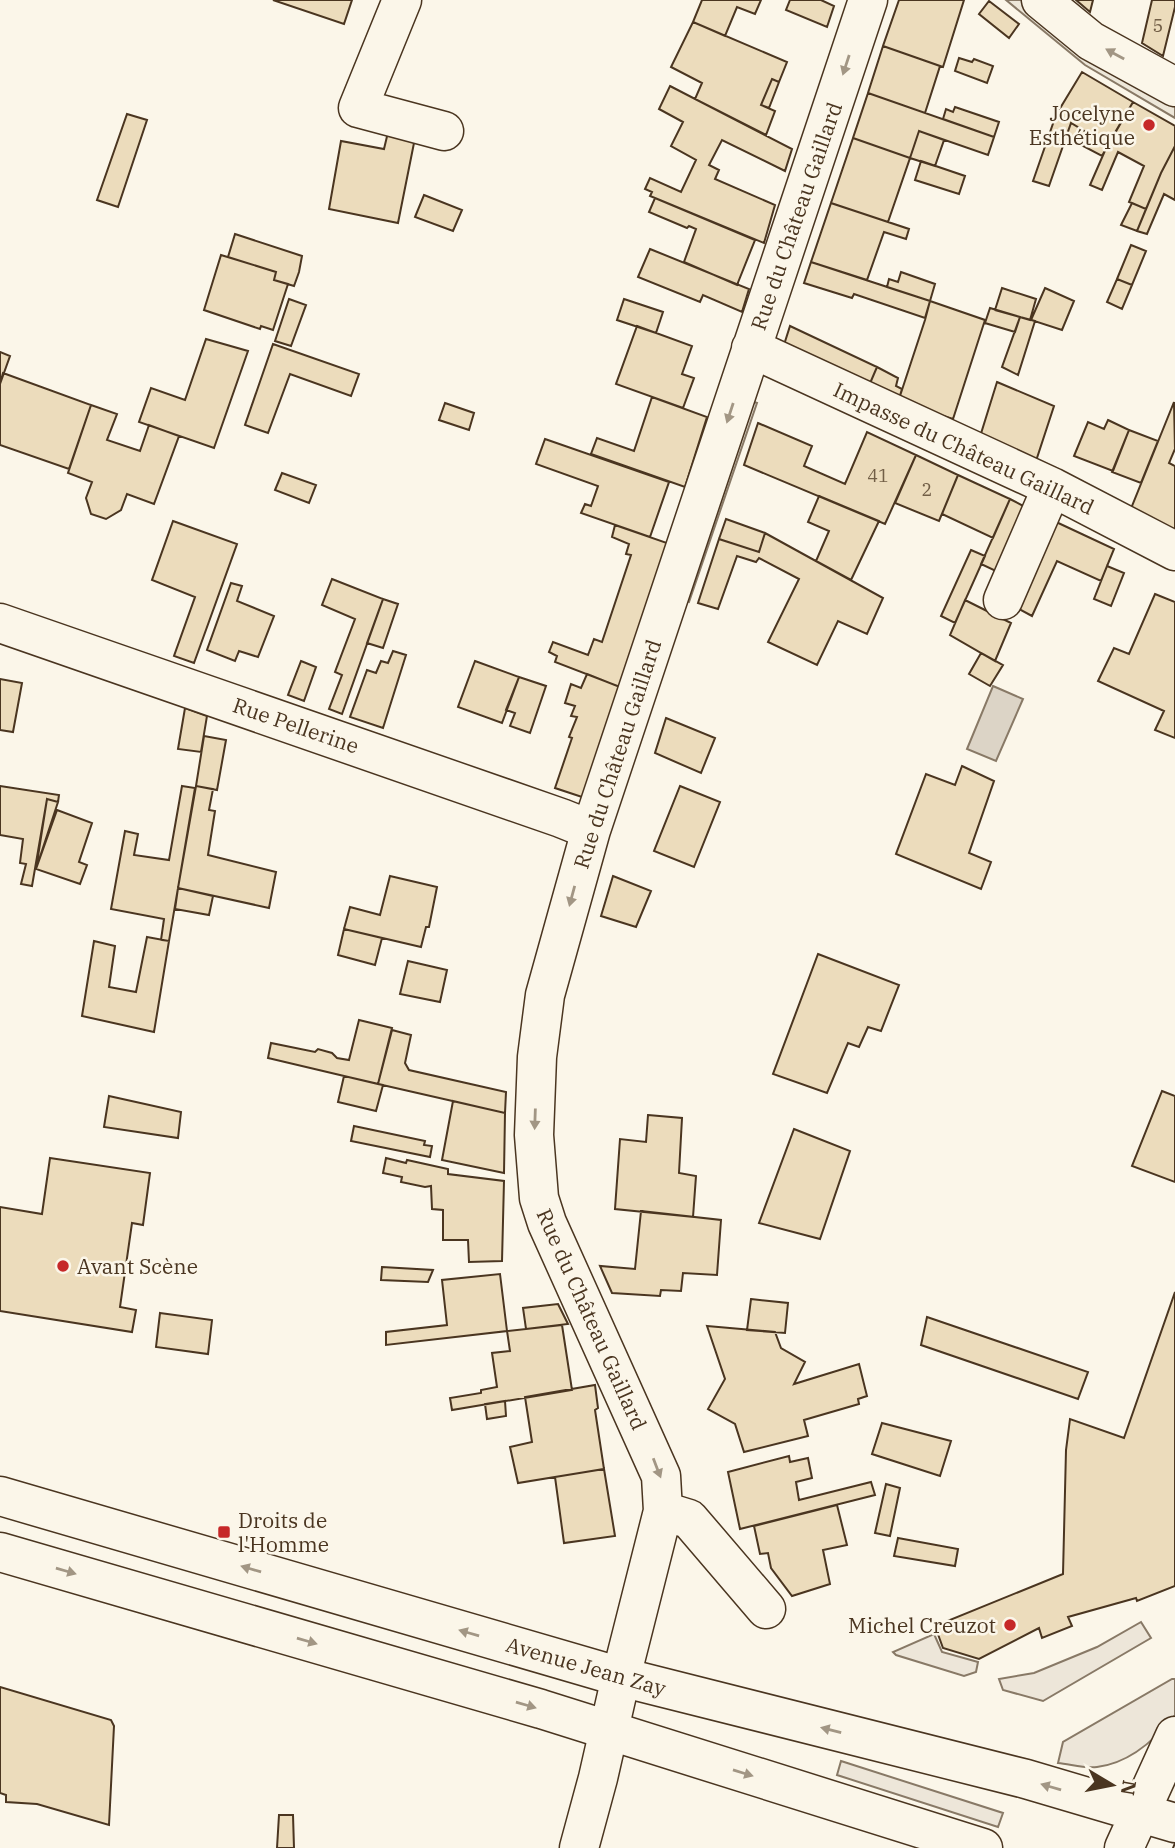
<svg xmlns="http://www.w3.org/2000/svg" width="1175" height="1848" font-family="'IBM Plex Serif',serif">
	<style>
		.green { fill: #ede6d9; stroke: #887966; stroke-width: 2 }
		.parking { fill: #ede7d9; stroke: #887966; stroke-width: 2 }
		.water { fill: #dcd4c6; stroke: #887966; stroke-width: 2 }
		.building { fill: #ecdcbc; stroke: #4a3520; stroke-width: 2 }
		.lines { fill: none; stroke-linecap: round; stroke-linejoin: round }
		.minor-casing { stroke: #4a3520; stroke-width: 41 }
		.major-casing { stroke: #4a3520; stroke-width: 41 }
		.minor { stroke: #fbf6e9; stroke-width: 38 }
		.major { stroke: #fbf6e9; stroke-width: 38 }
		.tram { stroke: #4a3520; stroke-width: 2 }
		.oneway { fill: #a29684 }
		.poi-dot { fill: #c62828; stroke: #fbf6e9; stroke-width: 2.5 }
		.labels { text-anchor: middle; dominant-baseline: central; stroke-width: 5; stroke-linejoin: round; paint-order: stroke }
		.number-label { font-size: 18px; fill: #725f47 }
		.poi-label { font-size: 21px; fill: #4a3520; stroke: #fbf6e9; text-anchor: end }
		.street-label { font-size: 21px; fill: #4a3520; stroke: #fbf6e9 }
	</style>
	<rect width="100%" height="100%" fill="#fbf6e9"/>
	<path class="green" d="M1141,1622L1151,1638L1043,1701L1003,1690L999,1679L1034,1673L1097,1647Z
		M934,1634L942,1652L978,1662L976,1672L964,1676L896,1655L893,1652Z
		M1172,1679H1175V1715C1156,1739 1130,1763 1097,1767C1085,1769 1070,1764 1058,1763L1063,1742Z
		M841,1761L1003,1813L998,1827L837,1775Z"/>
	<path class="parking" d="M1006,0H1029L1175,97V118L1085,65Z
		M745,399L757,403L689,602L677,597Z"/>
	<path class="water" d="M993,686L1023,699L996,761L967,749Z"/>
	<path class="building" d="M273,0H352L344,24Z
		M702,0H761L755,14L737,7L725,36L693,22Z
		M790,0H821L834,6L827,27L786,10Z
		M899,0H964L943,67L883,46Z
		M1076,0H1093L1090,12Z
		M1152,0H1175V7L1163,56L1142,43Z
		M989,1L1019,24L1009,38L979,14Z
		M693,22L787,62L779,82L772,79L761,105L775,111L766,135L695,99L702,83L671,67Z
		M883,46L940,66L925,113L868,93Z
		M959,58L972,62L974,59L993,66L987,83L955,71Z
		M1082,72L1133,102L1108,145L1071,123L1049,186L1033,181L1056,115Z
		M772,79L779,82L769,108L761,105Z
		M670,86L792,149L785,171L722,140L709,165L719,170L715,179L775,205L764,243L655,198L650,196L652,192L645,189L650,178L681,192L696,160L671,146L683,122L659,109Z
		M868,93L994,137L988,155L919,131L910,158L853,138Z
		M1133,102L1175,126V146L1161,173L1146,209L1129,202L1144,166L1118,152L1102,190L1090,185L1107,146Z
		M955,107L999,122L994,137L943,119L946,109L953,112Z
		M127,114L147,120L118,207L97,200Z
		M1071,123L1108,145L1102,156L1066,137Z
		M389,128L416,133L398,223L329,209L341,141L384,149Z
		M919,131L944,140L935,166L910,158Z
		M853,138L910,158L888,222L831,203Z
		M1175,146V200L1164,194L1147,234L1137,231L1161,173Z
		M921,161L965,176L959,194L915,180Z
		M424,195L462,210L453,231L415,217Z
		M655,198L755,240L737,285L684,262L696,229L689,226L687,228L649,212Z
		M831,203L909,229L906,239L884,232L867,280L811,262Z
		M1132,203L1146,209L1137,231L1121,225Z
		M235,234L302,256L299,272L294,286L274,280L276,272L228,257Z
		M1131,245L1146,251L1132,285L1117,279Z
		M650,249L749,289L742,312L703,295L700,302L638,277Z
		M221,255L276,272L274,280L288,284L273,330L261,326L260,329L204,310Z
		M811,262L930,301L925,318L854,294L852,298L804,283Z
		M901,272L935,284L930,301L887,287L889,279L898,282Z
		M1117,279L1132,285L1122,309L1107,302Z
		M1002,288L1036,299L1030,320L995,310Z
		M1045,288L1074,301L1062,330L1031,320Z
		M289,299L306,305L291,346L275,341Z
		M624,299L663,312L656,333L617,320Z
		M930,301L985,320L953,419L898,402L925,320Z
		M990,308L1020,317L1015,332L985,323Z
		M1020,317L1035,321L1018,375L1002,367Z
		M637,326L692,346L682,374L694,378L683,408L616,384Z
		M790,326L877,367L868,388L783,348Z
		M206,339L248,351L214,448L139,422L151,388L185,400Z
		M273,344L359,374L351,396L290,374L268,433L245,425Z
		M0,352L10,356L0,384Z
		M877,367L898,378L896,386L902,389L898,402L868,388Z
		M3,373L91,405L69,469L0,445V384Z
		M997,382L1054,406L1034,467L979,440Z
		M652,397L707,417L685,487L591,454L597,438L634,451Z
		M1174,402L1175,449L1169,463L1175,466V532L1130,511Z
		M445,403L474,413L469,430L439,420Z
		M91,405L117,414L107,440L140,451L149,425L179,436L154,504L127,494L121,510L106,519L91,514L86,498L92,482L68,473Z
		M1108,420L1129,430L1113,471L1074,456L1088,422L1104,429Z
		M758,423L812,446L804,466L845,484L867,432L916,455L885,524L744,465Z
		M1129,430L1158,441L1141,483L1112,472Z
		M545,439L669,482L650,537L581,513L585,504L591,506L598,486L536,464Z
		M916,455L958,475L939,521L895,503Z
		M282,473L316,485L309,503L275,490Z
		M958,475L1010,499L993,538L942,514Z
		M819,496L879,521L851,580L816,561L829,531L808,522Z
		M1010,499L1029,509L1000,573L981,564Z
		M726,519L765,533L759,552L719,539Z
		M173,521L237,544L194,663L174,656L195,597L152,580Z
		M1054,521L1114,549L1101,581L1057,561L1032,616L1017,608Z
		M615,525L667,543L620,687L555,662L557,656L549,652L553,642L588,655L594,639L602,642L631,555L626,554L629,544L612,537Z
		M765,533L883,598L867,634L838,621L817,665L768,642L799,579L759,558L756,562L737,556L718,609L698,603L719,539L759,552Z
		M971,550L985,556L955,623L941,616Z
		M1107,566L1124,573L1111,606L1094,599Z
		M332,579L383,599L342,714L329,709L342,675L335,672L355,619L322,605Z
		M231,583L242,586L237,601L274,616L258,657L239,651L235,661L207,650Z
		M1155,594L1175,602V738L1155,730L1164,711L1098,681L1114,648L1129,654Z
		M383,599L398,604L383,648L367,643Z
		M965,600L1011,623L995,661L950,635Z
		M393,651L406,655L383,728L350,717L367,670L376,673L381,661L388,663Z
		M981,653L1003,665L990,686L969,674Z
		M301,661L316,667L304,701L288,695Z
		M475,661L519,677L502,723L458,707Z
		M587,674L620,687L585,798L555,788L572,738L569,737L577,717L571,716L575,706L565,703L571,684L581,688Z
		M519,677L546,686L530,733L510,726L515,713L506,710Z
		M0,679L22,683L13,732L0,730Z
		M185,708L207,716L201,752L178,749Z
		M666,718L715,738L701,773L655,753Z
		M204,736L226,740L217,790L196,786Z
		M962,766L994,781L969,853L991,862L981,889L896,854L926,774L955,785Z
		M0,786L59,795L58,802L47,799L32,886L21,884L26,864L20,863L23,839L0,835Z
		M182,786L195,788L169,941L161,940L164,919L111,909L125,831L138,834L134,855L169,860Z
		M196,786L213,789L209,810L215,811L208,855L276,872L269,908L178,888Z
		M680,786L720,802L694,867L654,851Z
		M47,799L58,802L36,869Z
		M57,810L92,823L79,862L87,865L80,884L36,869Z
		M390,876L437,887L429,927H426L421,947L344,929L350,907L380,915Z
		M613,876L651,891L636,927L601,916Z
		M178,888L213,896L209,915L175,909Z
		M344,929L382,938L375,965L338,955Z
		M147,937L169,941L154,1032L82,1016L94,941L115,946L109,987L136,992Z
		M818,954L899,985L881,1031L868,1027L859,1047L848,1043L827,1093L773,1074Z
		M408,961L447,970L440,1002L400,994Z
		M359,1020L392,1028L378,1084L268,1058L271,1043L315,1052L318,1049L332,1053L337,1058L349,1060Z
		M392,1030L411,1035L405,1063L409,1070L506,1092L505,1113L378,1084Z
		M344,1076L383,1085L376,1111L338,1102Z
		M1162,1091L1175,1096V1182L1132,1166Z
		M109,1096L181,1112L178,1138L104,1127Z
		M453,1101L505,1113L504,1173L442,1160Z
		M648,1115L682,1118L679,1173L696,1176L693,1217L615,1209L620,1139L646,1142Z
		M354,1126L425,1141L424,1145L432,1146L430,1157L351,1141Z
		M794,1129L850,1151L820,1239L759,1223Z
		M50,1158L150,1173L143,1225L132,1223L120,1307L136,1310L132,1332L0,1311V1207L42,1214Z
		M386,1158L406,1163L407,1160L448,1169V1174L504,1181L502,1261L469,1262L468,1240H443V1210L432,1209L431,1186L425,1187L401,1182L402,1177L383,1173Z
		M641,1211L721,1220L717,1275L683,1273L681,1291L661,1290L660,1296L612,1293L600,1266L635,1269Z
		M382,1267L433,1270L428,1282L381,1280Z
		M500,1274L507,1331L386,1345V1332L447,1325L442,1280Z
		M1175,1292V1586L1137,1601L1136,1598L1068,1617L1072,1626L1042,1638L1039,1628L979,1659L943,1648L935,1626L1063,1574L1066,1450L1070,1419L1124,1438Z
		M751,1299L788,1303L785,1333L747,1330Z
		M558,1304L568,1324L526,1329L523,1308Z
		M160,1313L212,1320L208,1354L156,1347Z
		M927,1317L1088,1372L1078,1399L921,1345Z
		M562,1325L572,1390L452,1410L450,1398L481,1393V1390L497,1387L492,1353L510,1351L507,1331Z
		M707,1326L775,1332L781,1348L805,1362L794,1384L859,1364L867,1396L858,1399L859,1404L804,1420L808,1436L744,1452L735,1424L708,1409L725,1379Z
		M595,1385L598,1408L595,1410L604,1469L518,1483L510,1447L532,1442L525,1397Z
		M505,1401L506,1416L487,1419L485,1404Z
		M882,1423L951,1441L940,1476L872,1454Z
		M789,1456L790,1462L808,1458L812,1478L796,1482L799,1500L871,1482L875,1495L740,1529L728,1472Z
		M604,1469L615,1536L564,1543L555,1477Z
		M886,1484L900,1488L890,1536L875,1533Z
		M837,1505L847,1545L823,1550L830,1584L792,1596L771,1568L768,1553L760,1554L754,1526Z
		M898,1538L958,1549L955,1566L894,1556Z
		M0,1687L111,1720L114,1726L109,1825L37,1804L6,1802V1795L0,1793Z
		M279,1815H293L294,1848H277Z"/>
	<g class="lines">
		<defs>
			<path id="minor" d="M402,0L358,108L444,131
				M1041,0L1091,41L1175,87
				M751,348L1052,487L1175,551
				M1003,600L1052,487
				M0,623L561,818L591,830
				M663,1511L689,1519L766,1609
				M579,1848L598,1778L621,1677L663,1511L661,1476L547,1223L539,1198L534,1135L537,1057L545,995L591,830L868,0"/>
			<path id="major" d="M0,1496L621,1677L1026,1779L1175,1823
				M0,1552L541,1709L983,1848
				M1124,1848L1175,1736"/>
		</defs>
		<use href="#minor" class="minor-casing"/>
		<use href="#major" class="major-casing"/>
		<use href="#minor" class="minor"/>
		<use href="#major" class="major"/>
		<path class="tram" d="M1173,1848L1175,1843"/>
	</g>
	<defs><path id="oneway-solid" d="M-6-.8H1V-3.2L6.5 0L1 3.2V.8H-6Z" transform="scale(1.75)"/></defs>
	<g class="oneway">
		<use href="#oneway-solid" transform="translate(1115 54) rotate(-151)"/>
		<use href="#oneway-solid" transform="translate(846 65) rotate(108)"/>
		<use href="#oneway-solid" transform="translate(730 413) rotate(108)"/>
		<use href="#oneway-solid" transform="translate(572 896) rotate(105)"/>
		<use href="#oneway-solid" transform="translate(535 1119) rotate(92)"/>
		<use href="#oneway-solid" transform="translate(657 1468) rotate(69)"/>
		<use href="#oneway-solid" transform="translate(251 1569) rotate(-164)"/>
		<use href="#oneway-solid" transform="translate(66 1571) rotate(16)"/>
		<use href="#oneway-solid" transform="translate(469 1633) rotate(-164)"/>
		<use href="#oneway-solid" transform="translate(307 1641) rotate(16)"/>
		<use href="#oneway-solid" transform="translate(526 1705) rotate(16)"/>
		<use href="#oneway-solid" transform="translate(831 1730) rotate(-166)"/>
		<use href="#oneway-solid" transform="translate(743 1773) rotate(17)"/>
		<use href="#oneway-solid" transform="translate(1051 1787) rotate(-164)"/>
	</g>
	<g class="poi-dot">
		<circle cx="1149" cy="125" r="7"/>
		<circle cx="63" cy="1266" r="7"/>
		<rect x="217" y="1525" width="14" height="14" rx="3.5"/>
		<circle cx="1010" cy="1625" r="7"/>
	</g>
	<g class="labels">
		<g class="number-label">
			<text x="1158" y="25">5</text>
			<text x="878" y="475">41</text>
			<text x="927" y="489">2</text>
		</g>
		<g class="poi-label">
			<text x="1135" y="113">Jocelyne<tspan x="1135" dy="24">Esthétique</tspan></text>
			<text x="77" y="1266" text-anchor="start">Avant Scène</text>
			<text x="238" y="1520" text-anchor="start">Droits de<tspan x="238" dy="24">l'Homme</tspan></text>
			<text x="996" y="1625">Michel Creuzot</text>
		</g>
		<g class="street-label">
			<text transform="translate(796 216) rotate(-71)">Rue du Château Gaillard</text>
			<text transform="translate(964 448) rotate(25)">Impasse du Château Gaillard</text>
			<text transform="translate(296 725) rotate(19)">Rue Pellerine</text>
			<text transform="translate(617 754) rotate(-72)">Rue du Château Gaillard</text>
			<text transform="translate(592 1319) rotate(66)">Rue du Château Gaillard</text>
			<text transform="translate(586 1666) rotate(16)">Avenue Jean Zay</text>
		</g>
	</g>
	<g transform="translate(1112 1785) rotate(100)" stroke="#fbf6e9" stroke-width="5" paint-order="stroke">
	<path d="M0-5L12 26L0 18L-12 26Z" fill="#4a3520"/>
	<text y="-10" font-size="19" font-weight="bold" text-anchor="middle" fill="#4a3520">N</text>
	</g>
</svg>
